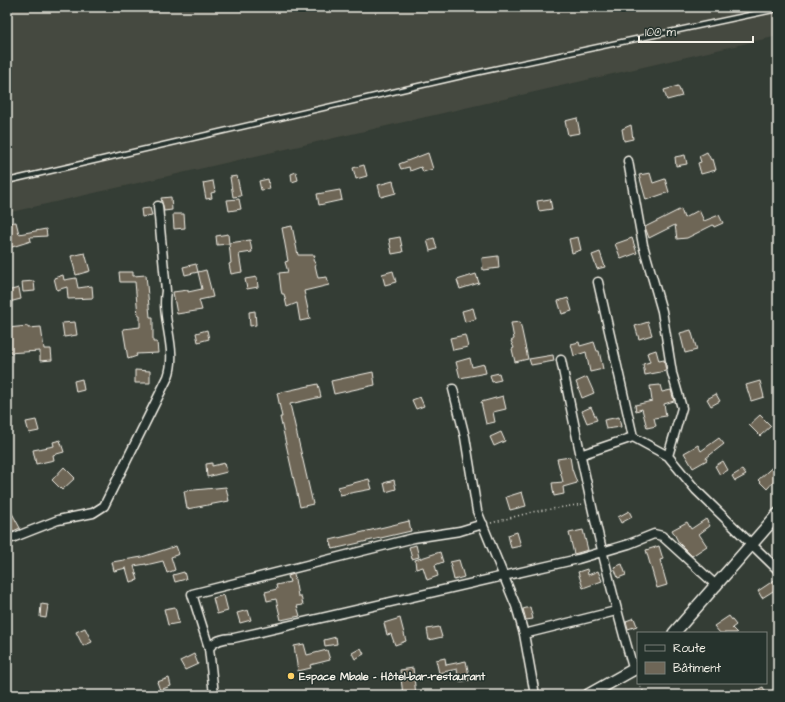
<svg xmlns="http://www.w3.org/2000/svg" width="785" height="702" font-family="'Architects Daughter',sans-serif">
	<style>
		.built { fill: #45493f }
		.building { fill: #6e6657; stroke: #f4f1e8 }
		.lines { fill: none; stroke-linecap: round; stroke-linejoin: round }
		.lane-casing { stroke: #f4f1e8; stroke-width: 7 }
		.street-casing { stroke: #f4f1e8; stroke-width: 11 }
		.secondary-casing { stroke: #f4f1e8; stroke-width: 14 }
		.path { stroke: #f4f1e8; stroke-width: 1.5; stroke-dasharray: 1 3; stroke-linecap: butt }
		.lane { stroke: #26332d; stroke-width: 4 }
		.street { stroke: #26332d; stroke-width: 8 }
		.secondary { stroke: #26332d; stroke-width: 11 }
		.poi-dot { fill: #ffd166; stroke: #26332d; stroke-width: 1.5 }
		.labels { text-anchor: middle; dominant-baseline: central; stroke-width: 3; stroke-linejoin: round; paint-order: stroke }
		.poi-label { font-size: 11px; font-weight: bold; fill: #f4f1e8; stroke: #26332d; text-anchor: start }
	</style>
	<rect width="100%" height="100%" fill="#343d35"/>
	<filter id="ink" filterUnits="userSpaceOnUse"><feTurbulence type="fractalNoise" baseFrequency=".025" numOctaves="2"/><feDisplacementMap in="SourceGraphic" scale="8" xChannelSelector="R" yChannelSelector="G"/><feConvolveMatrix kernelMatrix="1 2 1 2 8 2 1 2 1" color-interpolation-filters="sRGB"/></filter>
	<g filter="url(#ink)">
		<path class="built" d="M7,7H778V36L7,213Z"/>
		<path class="building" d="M678,86L682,96L667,100L664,90Z
			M577,118L580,133L568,135L565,121Z
			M631,125L633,139L624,141L622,129Z
			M707,152L711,160L713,159L716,170L701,174L698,163L701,162L699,156Z
			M428,153L433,169L423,172L421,167L410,171L409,167L401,169L399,164Z
			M685,155L687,164L676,166L675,157Z
			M364,165L367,176L356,179L353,168Z
			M296,172L298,180L292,182L291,174Z
			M650,173L653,183L665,179L669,192L646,200L639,175Z
			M237,176L241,196L233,197L230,177Z
			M268,179L270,189L261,190L259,181Z
			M213,181L215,192L211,193L212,198L206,199L203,183Z
			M393,181L396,193L381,197L378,185Z
			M340,190L342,200L319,205L317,194Z
			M171,197L172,210L164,211L161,198Z
			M239,199L241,209L229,211L227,200Z
			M550,199L552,209L539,211L537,201Z
			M150,208L152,215L142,217L141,209Z
			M681,209L684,218L699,210L704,221L719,215L723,223L714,227L713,225L687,238L677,239L675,225L649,238L645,227Z
			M173,214H184L185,228L174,229Z
			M16,222L19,234L46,229L47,236L30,237L31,241L9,248L7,223Z
			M292,226L298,255H315L313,260L316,265H315L318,278L327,277L329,285L304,291L310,319L300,321L297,303L287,307L284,294H282L281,290L279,273L288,272L285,262L288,261L282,228Z
			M228,234L229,244L217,245L216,236Z
			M400,237L403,252L392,254L389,239Z
			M578,237L581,250L572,253L569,239Z
			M434,238L437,249L430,251L427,240Z
			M632,238L637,253L621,259L615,244Z
			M250,240L252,252L239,254L242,272L231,274L229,264L231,263L229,243Z
			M600,252L605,267L597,269L592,255Z
			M85,253L90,271L76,275L71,256Z
			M498,256L499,268L483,270L482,258Z
			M196,264L198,272L185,275L183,267Z
			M206,270L213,297L199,300L202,310L177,314L173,292L188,290V292L202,289L198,272Z
			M393,271L396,282L385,285L382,274Z
			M119,272H133V276L146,275L150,317H153V342H157L158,353L136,354L137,356L128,359L123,329L140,327V315H138L135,282H120Z
			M476,274L479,283L460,289L457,280Z
			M63,275L64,280L76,278L78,288L92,286L93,298L68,299L67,287L57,290L54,278Z
			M257,277L258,287L247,289L245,279Z
			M34,281L35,291L23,292L22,282Z
			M19,288L21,299L9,302L7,291Z
			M568,298L572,311L562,314L558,301Z
			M473,308L476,319L465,322L462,311Z
			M255,311L256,325L250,326L249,312Z
			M75,322L77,335L64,337L62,323Z
			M520,322L528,359L515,362L512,349L514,348L511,341L514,339L511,323Z
			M648,322L652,335L639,339L635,326Z
			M28,326V328L41,327L44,349H51L52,360L40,361V351L7,353V328Z
			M207,330L209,339L198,342L196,333Z
			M691,330L697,350L685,353L680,333Z
			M465,335L468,347L453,350L450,338Z
			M579,342L580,346L594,342L597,351H599L603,369L590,372L586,352L574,356L571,344Z
			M656,350L659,361L664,360L666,371L645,375L643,364L650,362L647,353Z
			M553,355L554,361L531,365L529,359Z
			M470,358L472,367L484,364L486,373L460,378L456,362Z
			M135,370L150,371V383H135Z
			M373,372L375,385L334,394L331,381Z
			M499,373L501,380L492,382L490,375Z
			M587,377L594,393L582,398L576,382Z
			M82,379L84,390L76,392L74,381Z
			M760,381L764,397L751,401L746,385Z
			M318,384L321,397L290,404L313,504L300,507L280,417H282L277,393Z
			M660,385L662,392L671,390L674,401L664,404L666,416L654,418L656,426L647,428L642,409L636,411L635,405L652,401L650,386Z
			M716,394L720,401L711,406L707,399Z
			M503,396L506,409L493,412L495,422L486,424L481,402Z
			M420,397L424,406L416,409L412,400Z
			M591,407L597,420L587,423L582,411Z
			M760,415L771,426L760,436L749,425Z
			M619,417L621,427L606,429L604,420Z
			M36,420L39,431L29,433L26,422Z
			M501,432L505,441L494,446L490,437Z
			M719,438L724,444L706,458L707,460L693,468L684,453L698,445L701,451Z
			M60,440L64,452L53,455L54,460L36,464L33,450L54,446L53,442Z
			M570,457L572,469L577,483L563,487L564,494L554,496L552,483L563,482L557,459Z
			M723,461L728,470L720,475L715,466Z
			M778,462V477L767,489L758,480Z
			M212,463V466L225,463L227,472L207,477L206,464Z
			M64,467L75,478L62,490L52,480Z
			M742,470L746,475L735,481L732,476Z
			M369,479L372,489L340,495L338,487Z
			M394,480L396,489L386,492L384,483Z
			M226,487L229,501L187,509L184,491Z
			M522,492L526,506L510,510L506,497Z
			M7,504L20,528L7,534Z
			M629,511L632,517L621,523L618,517Z
			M706,519L710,526L699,534L707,546L692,556L679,543L672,530L687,522L691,529Z
			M409,521L411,531L333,549L330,540Z
			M583,530L588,550L574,554L569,533Z
			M517,532L521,546L511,548L508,535Z
			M416,545L419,557L412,559L409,547Z
			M176,546L179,554L171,557L175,570L167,573L163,561L146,565V564L134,566L138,580L130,582L126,568L114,571L112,562L142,557Z
			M659,546L663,559L660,560L667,585L657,588L646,550Z
			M440,552L443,562L435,565L438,576L427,580L423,567L416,569L415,560Z
			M459,560L464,577L454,580L450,562Z
			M622,564L626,575L618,578L614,567Z
			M587,569L588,575L598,571L602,581L583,588L578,572Z
			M184,572L186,579L175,582L173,575Z
			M294,574L298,596H301L303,605L297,606L300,616L281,620L276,599L267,601L265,592L277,589L276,585L290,582L288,576Z
			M776,579L778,588L762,598L758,591Z
			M224,595L228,611L217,614L213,598Z
			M41,604L48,605L46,618L40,617Z
			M175,607L179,623L168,625L164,609Z
			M530,607L533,619L526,620L523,609Z
			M248,610L251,620L240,623L237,613Z
			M729,616L736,625L732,628L737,633H720L714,626Z
			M400,618L406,641L395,645L391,634L387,635L384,623Z
			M634,618L637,626L628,629L626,621Z
			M439,627L442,637L429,640L427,629Z
			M85,628L92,642L83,646L76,632Z
			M336,637L337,644L325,646L324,640Z
			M304,644L307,655L327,650L330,660L310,665L311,668L298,671L294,646Z
			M361,648L364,654L355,659L352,653Z
			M194,654L198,664L185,670L180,661Z
			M445,658L446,665L466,661L470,680L459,682L457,669L439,673L436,660Z
			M413,668L416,695H403L400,670Z
			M169,678L171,686L160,690L157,682Z
			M763,687L767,695H746Z"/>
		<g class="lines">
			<defs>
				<path id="lane" d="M7,181L475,73L778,9"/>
				<path id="street" d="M628,161L643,245L662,311L672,373L682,408L668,456
					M598,282L633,437L668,456L696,490L778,570
					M561,360C582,464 604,569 634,671
					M453,389L465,437L477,511L516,606L524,634L535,695
					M580,455L633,437
					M7,540L58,520L93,513L104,506L168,377C178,349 161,320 166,291L158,206
					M524,634L616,611
					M209,648L192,594L414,538L460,531L483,524
					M214,695L209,648C215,640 224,638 234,638L578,559L629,544L654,534L662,536L717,586"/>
				<path id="secondary" d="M674,633L778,514
					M588,695L638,667"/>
			</defs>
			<use href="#lane" class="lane-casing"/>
			<use href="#street" class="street-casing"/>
			<use href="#secondary" class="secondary-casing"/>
			<path class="path" d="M491,523L532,512L583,504
				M639,683L645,695"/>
			<use href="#lane" class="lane"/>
			<use href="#street" class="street"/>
			<use href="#secondary" class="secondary"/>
		</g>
	</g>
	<circle class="poi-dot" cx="291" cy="676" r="4"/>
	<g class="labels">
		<g class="poi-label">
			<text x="299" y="676">Espace Mbale - Hôtel-bar-restaurant</text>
		</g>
	</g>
	<rect width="785" height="702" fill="none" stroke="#26332d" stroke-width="24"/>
	<rect x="12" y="12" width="761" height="678" fill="none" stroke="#f4f1e8" stroke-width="1.5" filter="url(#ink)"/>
	<rect x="637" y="632" width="130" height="52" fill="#26332d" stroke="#787f78"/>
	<rect x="645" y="645" width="20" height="6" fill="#26332d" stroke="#787f78"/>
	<text x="673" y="652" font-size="12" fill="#f4f1e8">Route</text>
	<rect x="645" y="662" width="20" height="12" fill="#6e6657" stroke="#787f78"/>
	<text x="673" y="672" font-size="12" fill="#f4f1e8">Bâtiment</text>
	<path d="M639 36v6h114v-6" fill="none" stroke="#f4f1e8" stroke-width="2"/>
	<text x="645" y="36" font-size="12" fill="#f4f1e8" stroke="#26332d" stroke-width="3" paint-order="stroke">100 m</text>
</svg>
